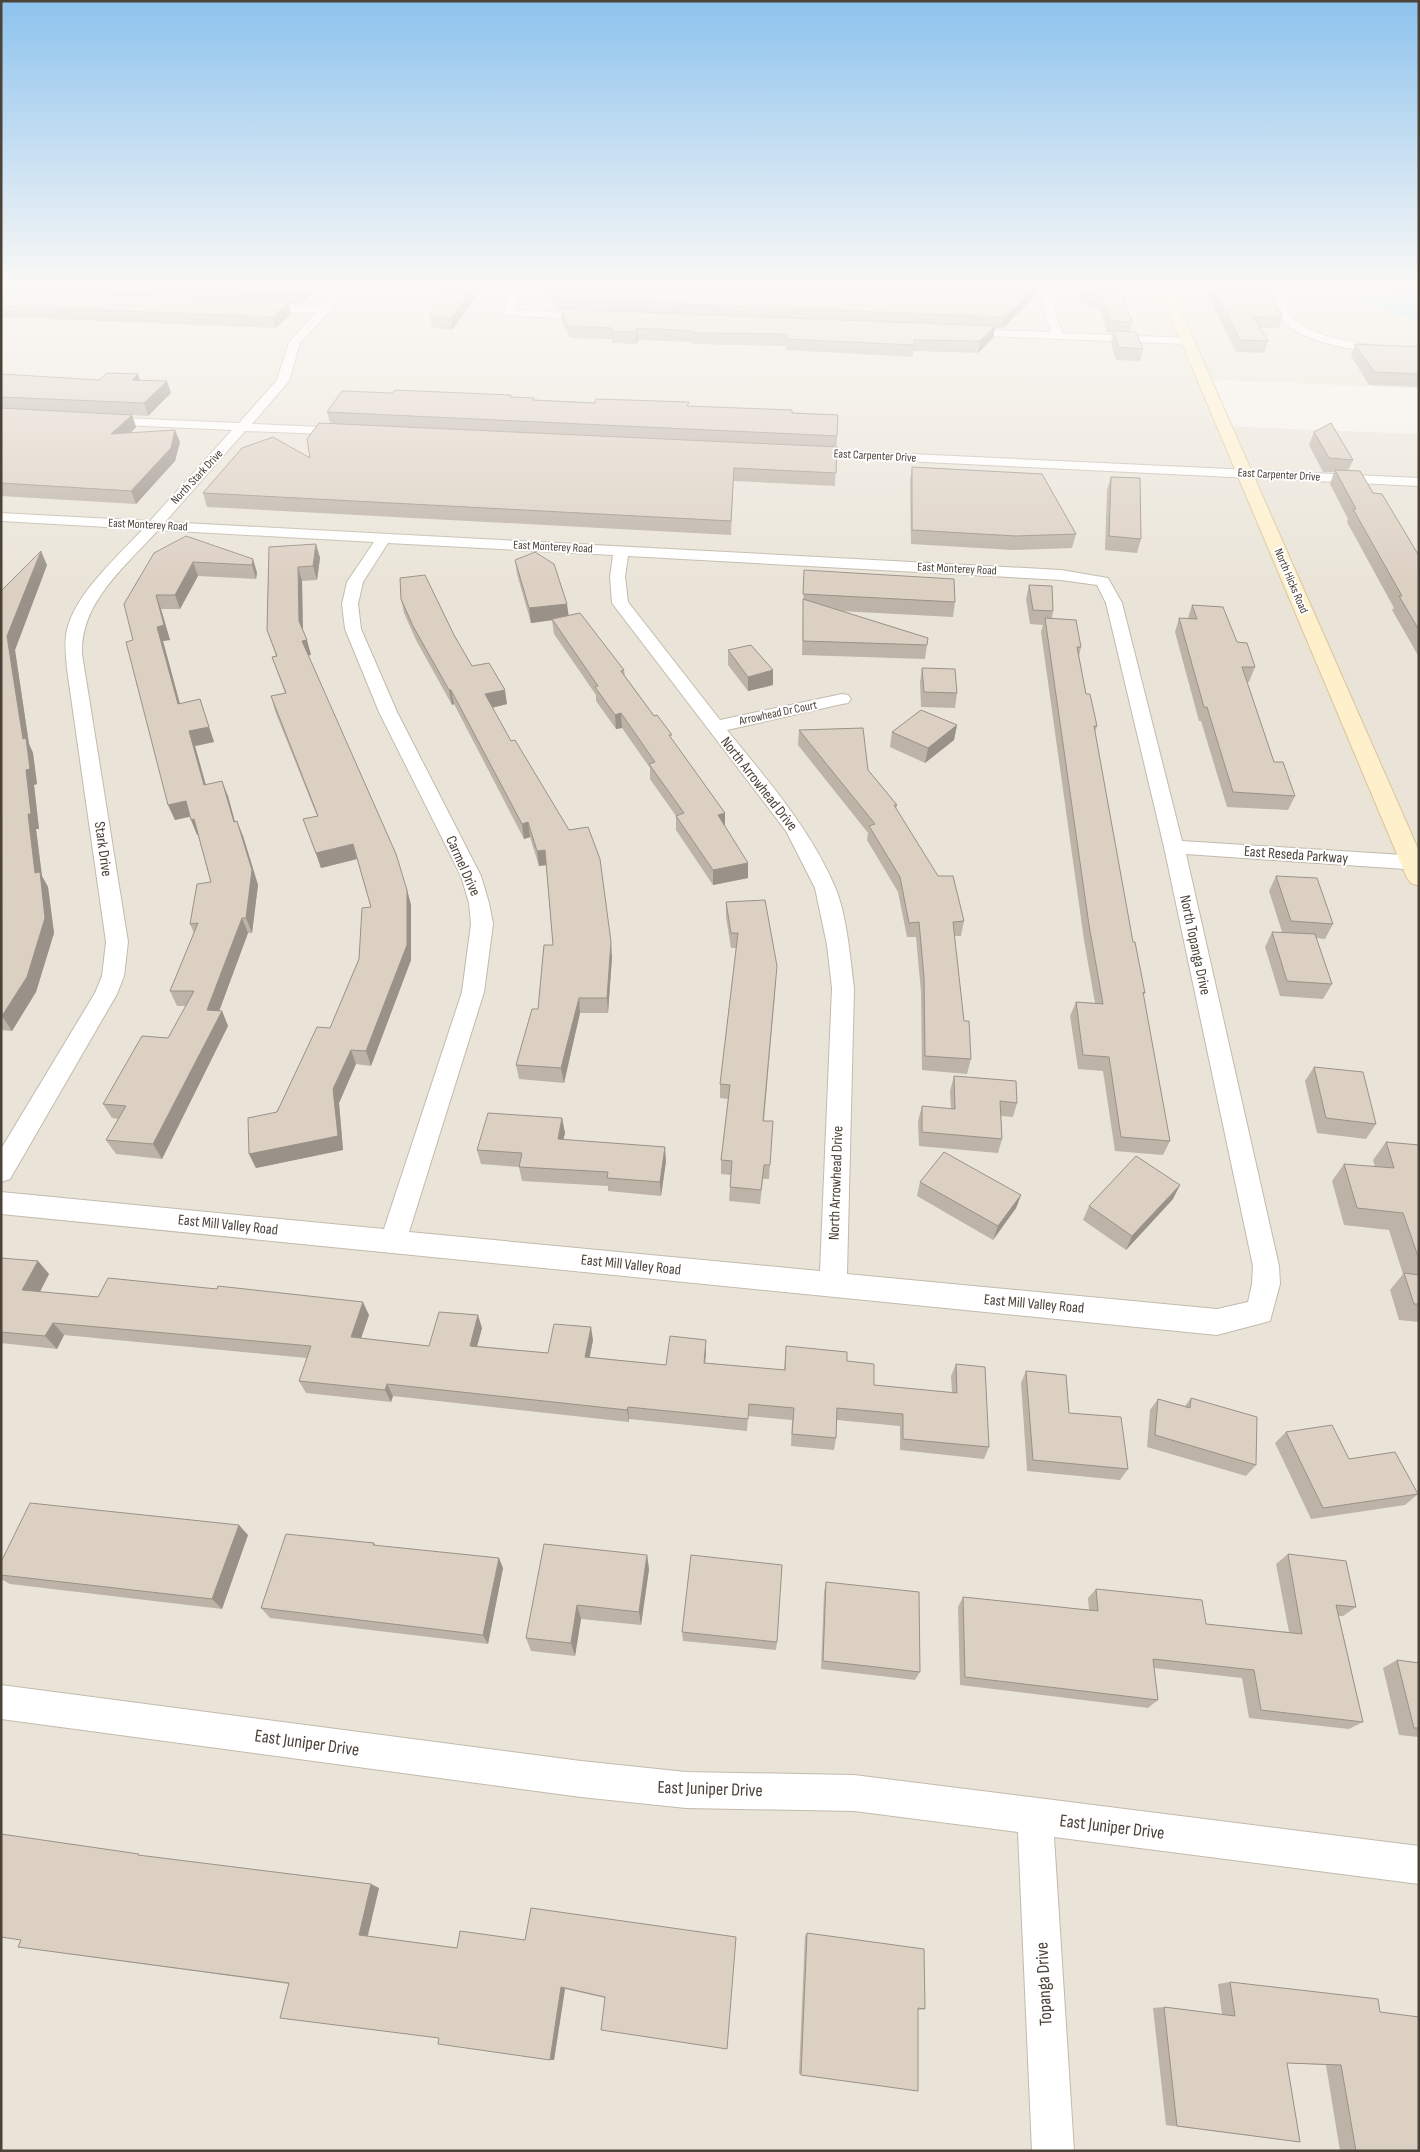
<svg xmlns="http://www.w3.org/2000/svg" width="1420" height="2152" font-family="'Sofia Sans Condensed',sans-serif">
	<style>
		.residential { fill: #eae4d8 }
		.water { fill: #a4d9f6 }
		.lines { fill: none; stroke-linecap: round; stroke-linejoin: round }
		.street-casing { stroke: #c3baac; stroke-width: 2 }
		.secondary-casing { stroke: #d9c498; stroke-width: 2 }
		.street { fill: #fff; fill-rule: evenodd }
		.secondary { fill: #fff0cc; fill-rule: evenodd }
		.wall { fill: #bdb3a7 }
		.shaded-wall { fill: #9a9288 }
		.building { fill: #dcd0c2; stroke: #9a9288 }
		.labels { text-anchor: middle; dominant-baseline: central; stroke-width: 4; stroke-linejoin: round; paint-order: stroke }
		.far-street-label { font-size: 12px; fill: #4b4238; stroke: #fff }
		.street-label { font-size: 15px; fill: #4b4238; stroke: #fff }
		.near-street-label { font-size: 18px; fill: #4b4238; stroke: #fff }
	</style>
	<rect width="100%" height="100%" fill="#f6f2eb"/>
	<path class="residential" d="M1,284H1419V389L1204,379L1224,426L1419,434V2151H1Z"/>
	<path class="water" d="M1405,284H1419V320L1401,315L1364,300Z"/>
	<g class="lines">
		<defs>
			<path id="street" d="M337,284H347L329,312L300,343L289,381L252,424L346,428L351,429L352,432L351,435L245,431L165,522L1061,570L1108,578L1122,603L1182,841L1419,856V870L1186,854L1279,1266L1280,1284L1270,1321L1217,1335L1,1214V1192L384,1229L462,992L471,924L469,903L461,876L379,712L345,629L342,604L347,582L374,542L158,530C126,566 80,602 82,654L128,942L124,976L117,994L10,1179L1,1182V1149L95,993L102,976L106,942L67,669C66,656 64,643 67,630C75,594 118,556 143,529L1,521V513L150,521L232,430L102,424L98,423L96,420L98,417L239,423L277,380L289,342L316,313L257,310L253,309V305L322,307ZM388,543L613,555L610,577L612,603L786,831L815,888L827,945L832,988L820,1271L409,1232L484,992L493,924L489,903L481,876L397,712L361,629L358,604L363,582ZM628,556L1061,580L1097,585L1106,603L1164,847L1253,1266L1252,1284L1248,1302L1217,1309L847,1274L854,988C850,956 847,916 835,887C810,828 767,780 727,730L842,704L848,703L851,699L848,695L842,694L720,720L628,602L625,577Z
				M513,284H523L515,310L594,314L599,317L594,320L505,315L504,313Z
				M1032,284H1043L1049,292L1062,333L1188,338L1194,341L1188,344L962,335L956,332L962,329L1051,332L1039,293Z
				M1282,284H1292C1291,292 1285,302 1288,311C1300,341 1390,348 1419,350V356C1387,355 1287,347 1277,310C1275,302 1280,292 1282,284Z
				M804,449L1419,478V486L799,456L797,453L799,450Z
				M1,1685L581,1761L686,1772L854,1775L1419,1846V1884L1054,1837L1074,2151H1032L1018,1832L854,1811L686,1808L581,1797L1,1719Z"/>
			<path id="secondary" d="M1157,284H1169L1419,851V886L1411,883L1407,878Z"/>
		</defs>
		<use href="#street" class="street-casing"/>
		<use href="#secondary" class="secondary-casing"/>
		<use href="#street" class="street"/>
		<use href="#secondary" class="secondary"/>
	</g>
	<path class="wall" d="M1,284H311L313,292L301,304H289L291,314L276,328L1,317Z
		M485,284L452,330L432,327L430,315Z
		M545,284H1039L1037,294L1003,328H995L993,338L978,353L913,351V357L786,350V346L693,344V342L638,340L636,344L612,343V339L570,338L561,320V310H557Z
		M1076,284H1118L1132,322L1130,331L1143,349L1140,361L1116,360L1111,343L1113,333L1107,332L1099,307L1083,306Z
		M1202,284H1263L1283,316L1279,328H1260L1268,341L1264,353L1236,352Z
		M1355,344L1419,347V387L1369,385L1351,356Z
		M1,374L99,380H140L171,393L148,416L132,415L136,427L131,433L180,442L175,461L136,504L1,496Z
		M511,397L534,400L689,406L838,415L835,486L733,481L731,535L207,507L203,493L310,458L330,423L327,412Z
		M1314,432L1353,460L1348,471L1373,493L1419,556V657L1392,610L1394,608L1347,522L1348,519L1330,484L1334,472H1323L1309,445Z
		M912,467L1076,534L1072,548L1013,550L911,544L910,480Z
		M1111,477L1141,539L1137,553L1105,550L1107,490Z
		M316,544L320,558L317,580L302,581L303,631L311,655H308L407,890L411,905V960L371,1066L356,1064L339,1103L343,1150L256,1168L249,1154L330,1028L359,959L371,907L357,859L321,868L303,819L317,816L275,711L271,696L285,693L272,657L276,656L267,630L269,547Z
		M154,553L253,559L257,573L256,579L198,576L180,609H161L170,640L163,641L180,704L200,699L214,742L195,746L206,785L228,796L235,822L243,836L258,885L252,933H248L219,1011H222L228,1026L162,1159L116,1154L106,1140L118,1119L112,1118L103,1104L168,1038L186,1006H177L170,991L194,933L190,924L211,882L198,835L190,817L175,820L168,805L133,640Z
		M515,560L569,616L624,670L625,676L725,813V826L748,878L713,885L676,830V816L650,779V768L622,728L616,729L596,701V695L554,634L552,620L531,623L517,574Z
		M47,565L15,650L29,744L33,753L37,784L34,785L39,829H36L42,876L48,887L54,933L36,992L12,1031L1,1030V591Z
		M804,570L955,602L953,617L840,611L928,638L925,659L802,655Z
		M1029,585L1053,611L1052,618L1081,647L1079,656L1086,694L1097,726L1095,732L1133,942L1145,993L1143,996L1170,1141L1163,1155L1115,1151L1103,1071L1078,1069L1070,1016L1076,1002L1095,1003L1084,940L1041,632L1043,625L1030,624L1026,599Z
		M401,599L454,635L472,666L507,704L492,708L612,957L608,1013H580L564,1083L519,1079L516,1065L538,1009L553,945L546,865L539,866L530,837L524,839L454,704L452,705L416,640L404,613Z
		M1192,605L1237,642L1255,667L1249,682H1247L1274,762L1295,796L1288,810L1227,807L1201,721H1199L1175,632L1179,618H1188Z
		M728,650L773,670V685L748,691L728,665Z
		M922,668L957,693L955,708L921,707L920,682Z
		M957,725L954,740L925,763L890,747L892,732Z
		M799,730L868,770L897,805L896,810L964,921L961,936H954L964,1021L971,1059L967,1074L922,1070L921,992L916,937H907L898,892L867,840L868,833L798,745Z
		M1276,876L1333,924L1325,939L1316,938L1332,984L1323,999L1280,996L1265,947L1272,932H1282L1269,891Z
		M726,902L776,981L764,1121H773L769,1179H763L760,1204L729,1201L731,1175L721,1174V1160L728,1099L720,1098V1084L736,948H731L726,917Z
		M1314,1067L1376,1124L1366,1139L1317,1133L1305,1081Z
		M954,1076L1017,1103L1013,1117L1001,1116L1002,1139L998,1153L919,1146L918,1121L922,1106L951,1109L950,1091Z
		M562,1118L565,1133L563,1140L666,1161L661,1196L608,1191V1186L522,1181L519,1167L481,1164L477,1150Z
		M1386,1142L1419,1145V1322L1399,1320L1390,1290L1403,1274L1389,1230L1344,1225L1332,1181L1344,1164L1375,1167L1373,1160Z
		M920,1182L1021,1195L1016,1208L993,1240L917,1196Z
		M1173,1199L1126,1250L1083,1220L1089,1206Z
		M1,1258L38,1261L49,1274L40,1292L98,1297L369,1315L361,1338L429,1346L482,1328L477,1346L548,1353L593,1340L590,1357L666,1365L706,1352L705,1363L784,1370L786,1346L847,1361L874,1385L952,1393L951,1376L956,1364L989,1447L984,1459L900,1450V1426L837,1420L836,1438L834,1450L791,1446L792,1420L748,1416L747,1431L629,1419V1422L393,1396L391,1402L306,1393L299,1381L307,1358L64,1335L57,1349L1,1343Z
		M1026,1371L1128,1469L1120,1480L1027,1471L1021,1383Z
		M1191,1398L1256,1465L1246,1476L1147,1447L1150,1410L1158,1399L1185,1406Z
		M1286,1432L1349,1459L1418,1494L1405,1505L1311,1519L1275,1443Z
		M248,1535L222,1609L10,1584L1,1579V1562Z
		M374,1543L376,1546L503,1568L488,1644L270,1618L261,1608Z
		M1288,1554L1356,1607L1343,1616H1339L1363,1722L1349,1729L1249,1718L1242,1678L1154,1668L1158,1700L1148,1708L960,1685L958,1607L963,1597L1089,1610L1088,1598L1096,1589L1206,1624L1289,1632L1276,1564Z
		M647,1555L649,1569L641,1625L581,1619L575,1656L531,1651L526,1638Z
		M826,1582L920,1672L915,1680L821,1669L824,1592Z
		M682,1632L777,1642L776,1650L683,1641Z
		M1397,1660L1419,1663V1737L1399,1735L1383,1668Z
		M146,1856L379,1888L368,1936L457,1948L525,1940L736,1937L605,1998L565,1989L554,2060H550L439,2038L289,1984L18,1947L21,1940Z
		M807,1933L925,2009L918,2010V2091L799,2074L805,1936Z
		M1230,1982L1380,2012L1419,2151H1340L1326,2065L1287,2063L1300,2142L1166,2125L1153,2008L1164,2007L1222,2015L1218,1984Z"/>
	<path class="shaded-wall" d="M307,284H311L313,292L301,304L298,293Z
		M476,284H485L452,330L451,319Z
		M1039,284L1037,294L1003,328L1005,317Z
		M288,302L291,314L276,328L273,317Z
		M995,326L993,338L978,353L980,341Z
		M637,328L638,340L636,344V332Z
		M138,374L142,387L132,380Z
		M167,381L171,393L148,416L144,403Z
		M132,415L136,427L116,447L111,434Z
		M175,430L180,442L175,461L136,504L131,491Z
		M316,544L320,558L317,580L313,566Z
		M41,551L47,565L15,650L29,744L33,753L37,784L34,785L39,829H36L42,876L48,887L54,933L36,992L12,1031L2,1016L35,873L28,814L26,770L23,739L17,701L7,636Z
		M253,559L257,573L256,579L252,565Z
		M193,562L198,576L180,609L175,595Z
		M298,567L302,581L303,636L299,621Z
		M156,595L161,609L170,640L163,641L184,719L178,704L157,627Z
		M567,604L569,618L531,623L529,608Z
		M307,640L311,655L306,656L302,641Z
		M773,670V685L748,691V677Z
		M449,690H451L454,704L452,705Z
		M505,690L507,704L487,709L485,694Z
		M200,699L214,742L195,746L210,800L204,785L189,731Z
		M621,713L622,728L616,729L615,715Z
		M957,725L954,740L925,763L928,748Z
		M222,781L228,796L239,837L234,822Z
		M186,801L192,816L175,820L168,805Z
		M725,813V828L718,815Z
		M194,819L200,834L197,835L191,820Z
		M237,821L243,836L258,885L252,933L246,918Z
		M528,822L530,837L524,839L522,824Z
		M353,844L357,859L321,868L316,853Z
		M545,850L547,865L539,866L537,851Z
		M748,863V878L713,885V870Z
		M407,890L411,905V960L371,1066L366,1051Z
		M242,918L248,933L214,1025L207,1010Z
		M611,942L612,957L608,1013L607,998Z
		M579,998L580,1013L564,1083L561,1068Z
		M222,1011L228,1026L162,1159L153,1144Z
		M351,1050L356,1064L339,1103L343,1150L256,1168L249,1154L333,1089Z
		M562,1118L565,1133L560,1154L558,1139Z
		M665,1147L666,1161L661,1196L660,1182Z
		M1180,1185L1173,1199L1126,1250L1132,1236Z
		M1021,1195L1016,1208L993,1240L998,1226Z
		M38,1261L49,1274L34,1303L22,1290Z
		M363,1302L369,1315L357,1350L351,1337Z
		M478,1315L482,1328L474,1358L470,1346Z
		M53,1323L64,1335L57,1349L45,1336Z
		M591,1327L593,1340L587,1369L585,1357Z
		M706,1340V1352L704,1375V1363Z
		M387,1384L393,1396L391,1402L385,1390Z
		M628,1407L629,1419V1422L627,1410Z
		M239,1525L248,1535L222,1609L212,1599Z
		M647,1555L649,1569L641,1625L639,1612Z
		M499,1558L503,1568L488,1644L483,1635Z
		M577,1605L581,1619L575,1656L571,1643Z
		M371,1884L379,1888L367,1938L359,1935Z
		M561,1987L565,1989L554,2060H550Z"/>
	<path class="building" d="M94,284H307L298,293Z
		M444,284H476L451,319L430,315L440,289Z
		M549,284H1039L1005,317L556,299Z
		M1081,284H1118L1132,322L1110,321L1102,296L1085,295Z
		M1211,284H1263L1283,316L1253,317L1268,341L1240,340Z
		M1,290L288,302L273,317L1,306Z
		M560,309L995,326L980,341L914,340V345L786,339L787,334L693,333L694,331L637,328L636,332L611,331L613,328L569,326Z
		M1113,331L1136,332L1143,349L1119,347Z
		M1355,344L1419,347V374L1374,372Z
		M107,373L138,374L132,380L167,381L144,403L1,397V374L99,380Z
		M395,390L511,395L510,397L534,398L533,400L595,403L596,399L689,402L687,406L792,410V413L838,415L837,436L327,412L342,391L392,393Z
		M1,408L132,415L111,434L175,430L171,448L131,491L1,483Z
		M319,423L837,447L836,473L734,468L731,521L203,493L242,448L273,437L310,458L307,439Z
		M1331,423L1353,460L1329,458L1314,432Z
		M912,467L1042,474L1076,534L1016,536L912,530Z
		M1335,470L1360,471L1373,493L1382,494L1419,556V630L1399,596H1402L1353,509H1356Z
		M1111,477L1140,478L1141,539L1109,536Z
		M186,536L253,559L252,565L193,562L175,595H156L164,625L157,627L178,704L200,699L209,727L189,731L204,785L222,781L234,822L237,821L252,870L246,918H242L207,1010L222,1011L153,1144L106,1140L126,1106L103,1104L142,1036L168,1038L194,991H170L198,923L190,924L197,884L211,882L194,819L191,820L186,801L168,805L126,642L133,640L124,604L154,553Z
		M316,544L313,566L298,567L299,621L307,640L302,641L396,854L407,890V945L366,1051L351,1050L333,1089L338,1136L249,1154L248,1118L277,1112L317,1027L330,1028L359,959L362,908L371,907L353,844L316,853L303,819L318,816L271,696L286,693L272,657L277,656L267,630L269,547Z
		M41,551L7,636L17,701L23,739L26,738L30,769L26,770L31,814H28L35,873L40,872L45,918L27,977L2,1016L1,591Z
		M535,552L554,564L567,604L529,608L515,560Z
		M804,570L954,579L955,602L803,594Z
		M425,575L454,635L472,666L489,663L505,690L485,694L511,741L515,740L569,830L588,827L600,859L611,942L607,998H579L561,1068L516,1065L532,1009H538L544,945H553L545,850L537,851L528,822L522,824L451,690H449L413,626L401,599L400,578Z
		M1029,585L1052,586L1053,611L1033,610Z
		M803,599L928,638L927,645L803,641Z
		M1192,605L1223,607L1237,642L1247,643L1255,667H1242L1274,762H1283L1295,796L1233,792L1207,707H1204L1179,618L1197,619Z
		M580,613L624,670L621,671L654,716L657,715L672,735H669L725,813L718,815L748,863L713,870L676,816L684,813L649,764L655,762L621,713L615,715L595,687L598,686L552,619Z
		M1045,618L1076,620L1081,647H1077L1086,694H1090L1097,726H1094L1133,942H1135L1145,993L1143,992L1170,1141L1121,1137L1109,1057L1083,1055L1076,1002L1103,1004L1089,925Z
		M751,645L773,670L748,677L728,650Z
		M922,668L955,669L957,693L924,692Z
		M921,710L957,725L928,748L892,732Z
		M863,728L868,770L897,805H894L938,876H953L964,921L953,922L964,1021H969L971,1059L925,1056L924,977L919,922L909,923L900,877L869,826L875,824L799,730Z
		M1276,876L1317,878L1333,924L1291,921Z
		M765,900L777,966L763,1121H773L770,1165H764L761,1190L730,1187L732,1161L721,1160L730,1085L720,1084L738,933H731L726,902Z
		M1272,932L1315,934L1332,984L1287,981Z
		M1314,1067L1363,1072L1376,1124L1326,1118Z
		M954,1076L1016,1081L1017,1103L1000,1101L1002,1139L922,1132V1106L955,1109Z
		M488,1113L562,1118L558,1139L665,1147L660,1182L607,1178L608,1172L519,1167L522,1153L477,1150Z
		M1386,1142L1419,1145V1259L1403,1213L1357,1208L1344,1164L1394,1168Z
		M944,1152L1021,1195L998,1226L920,1182Z
		M1136,1156L1180,1185L1132,1236L1089,1206Z
		M1,1258L38,1261L22,1290L98,1297L108,1278L217,1289L218,1286L363,1302L351,1337L429,1346L439,1312L478,1315L470,1346L548,1353L554,1324L591,1327L585,1357L666,1365L670,1336L706,1340L704,1363L785,1370L786,1346L847,1352V1361L874,1364V1385L957,1393L956,1364L985,1367L989,1447L903,1439V1414L837,1408L836,1438L792,1434L794,1408L749,1404L748,1419L628,1407L627,1410L387,1384L385,1390L299,1381L311,1346L53,1323L45,1336L1,1332Z
		M1404,1273L1419,1275V1304H1414Z
		M1026,1371L1066,1375L1069,1413L1121,1417L1128,1469L1033,1460Z
		M1191,1398L1257,1417L1256,1465L1155,1435L1158,1399L1190,1408Z
		M1332,1425L1349,1459L1395,1452L1418,1494L1323,1508L1286,1432Z
		M30,1503L239,1525L212,1599L1,1575V1562Z
		M286,1534L374,1543L373,1545L499,1558L483,1635L261,1608Z
		M544,1544L647,1555L639,1612L577,1605L571,1643L526,1638Z
		M1288,1554L1346,1561L1356,1607L1336,1605L1363,1722L1261,1710L1254,1670L1153,1659L1158,1700L965,1677L963,1597L1098,1611L1096,1589L1202,1600L1206,1624L1302,1634Z
		M691,1555L782,1565L777,1642L682,1632Z
		M826,1582L919,1592L920,1672L823,1661Z
		M1397,1660L1419,1663V1728H1414Z
		M1,1834L139,1854L138,1855L371,1884L359,1935L457,1948L460,1931L525,1940L531,1908L736,1937L727,2049L601,2030L605,1997L561,1987L550,2060L438,2044L439,2038L280,2018L289,1983L18,1947L21,1940L1,1937Z
		M807,1933L924,1949L925,2009L918,2008V2091L801,2075Z
		M1230,1982L1378,1999L1380,2012L1419,2017V2151H1356L1341,2065L1287,2063L1300,2142L1177,2126L1164,2007L1235,2016Z"/>
	<linearGradient id="sky" x2="0" y2="1"><stop stop-color="#8dc3ee"/><stop offset="0.49" stop-color="#fbf9f6"/><stop offset="1" stop-color="#fbf9f6" stop-opacity="0"/></linearGradient>
	<rect width="1420" height="585" fill="url(#sky)"/>
	<g class="labels">
		<g class="far-street-label">
			<text transform="translate(875 456) rotate(3)">East Carpenter Drive</text>
			<text transform="translate(1279 475) rotate(3)">East Carpenter Drive</text>
			<text transform="translate(197 477) rotate(-47)">North Stark Drive</text>
			<text transform="translate(148 525) rotate(3)">East Monterey Road</text>
			<text transform="translate(553 547) rotate(3)">East Monterey Road</text>
			<text transform="translate(957 569) rotate(3)">East Monterey Road</text>
			<text transform="translate(1291 581) rotate(67)">North Hicks Road</text>
			<text transform="translate(778 713) rotate(-12)">Arrowhead Dr Court</text>
		</g>
		<g class="street-label">
			<text transform="translate(759 784) rotate(52)">North Arrowhead Drive</text>
			<text transform="translate(103 849) rotate(82)">Stark Drive</text>
			<text transform="translate(1296 855) rotate(4)">East Reseda Parkway</text>
			<text transform="translate(463 866) rotate(66)">Carmel Drive</text>
			<text transform="translate(1195 945) rotate(78)">North Topanga Drive</text>
			<text transform="translate(836 1183) rotate(-88)">North Arrowhead Drive</text>
			<text transform="translate(228 1225) rotate(6)">East Mill Valley Road</text>
			<text transform="translate(631 1265) rotate(6)">East Mill Valley Road</text>
			<text transform="translate(1034 1304) rotate(5)">East Mill Valley Road</text>
		</g>
		<g class="near-street-label">
			<text transform="translate(307 1743) rotate(8)">East Juniper Drive</text>
			<text transform="translate(710 1789) rotate(2)">East Juniper Drive</text>
			<text transform="translate(1112 1827) rotate(7)">East Juniper Drive</text>
			<text transform="translate(1044 1984) rotate(-93)">Topanga Drive</text>
		</g>
	</g>
	<rect width="1420" height="2152" fill="none" stroke="#4b4238" stroke-width="5"/>
</svg>
